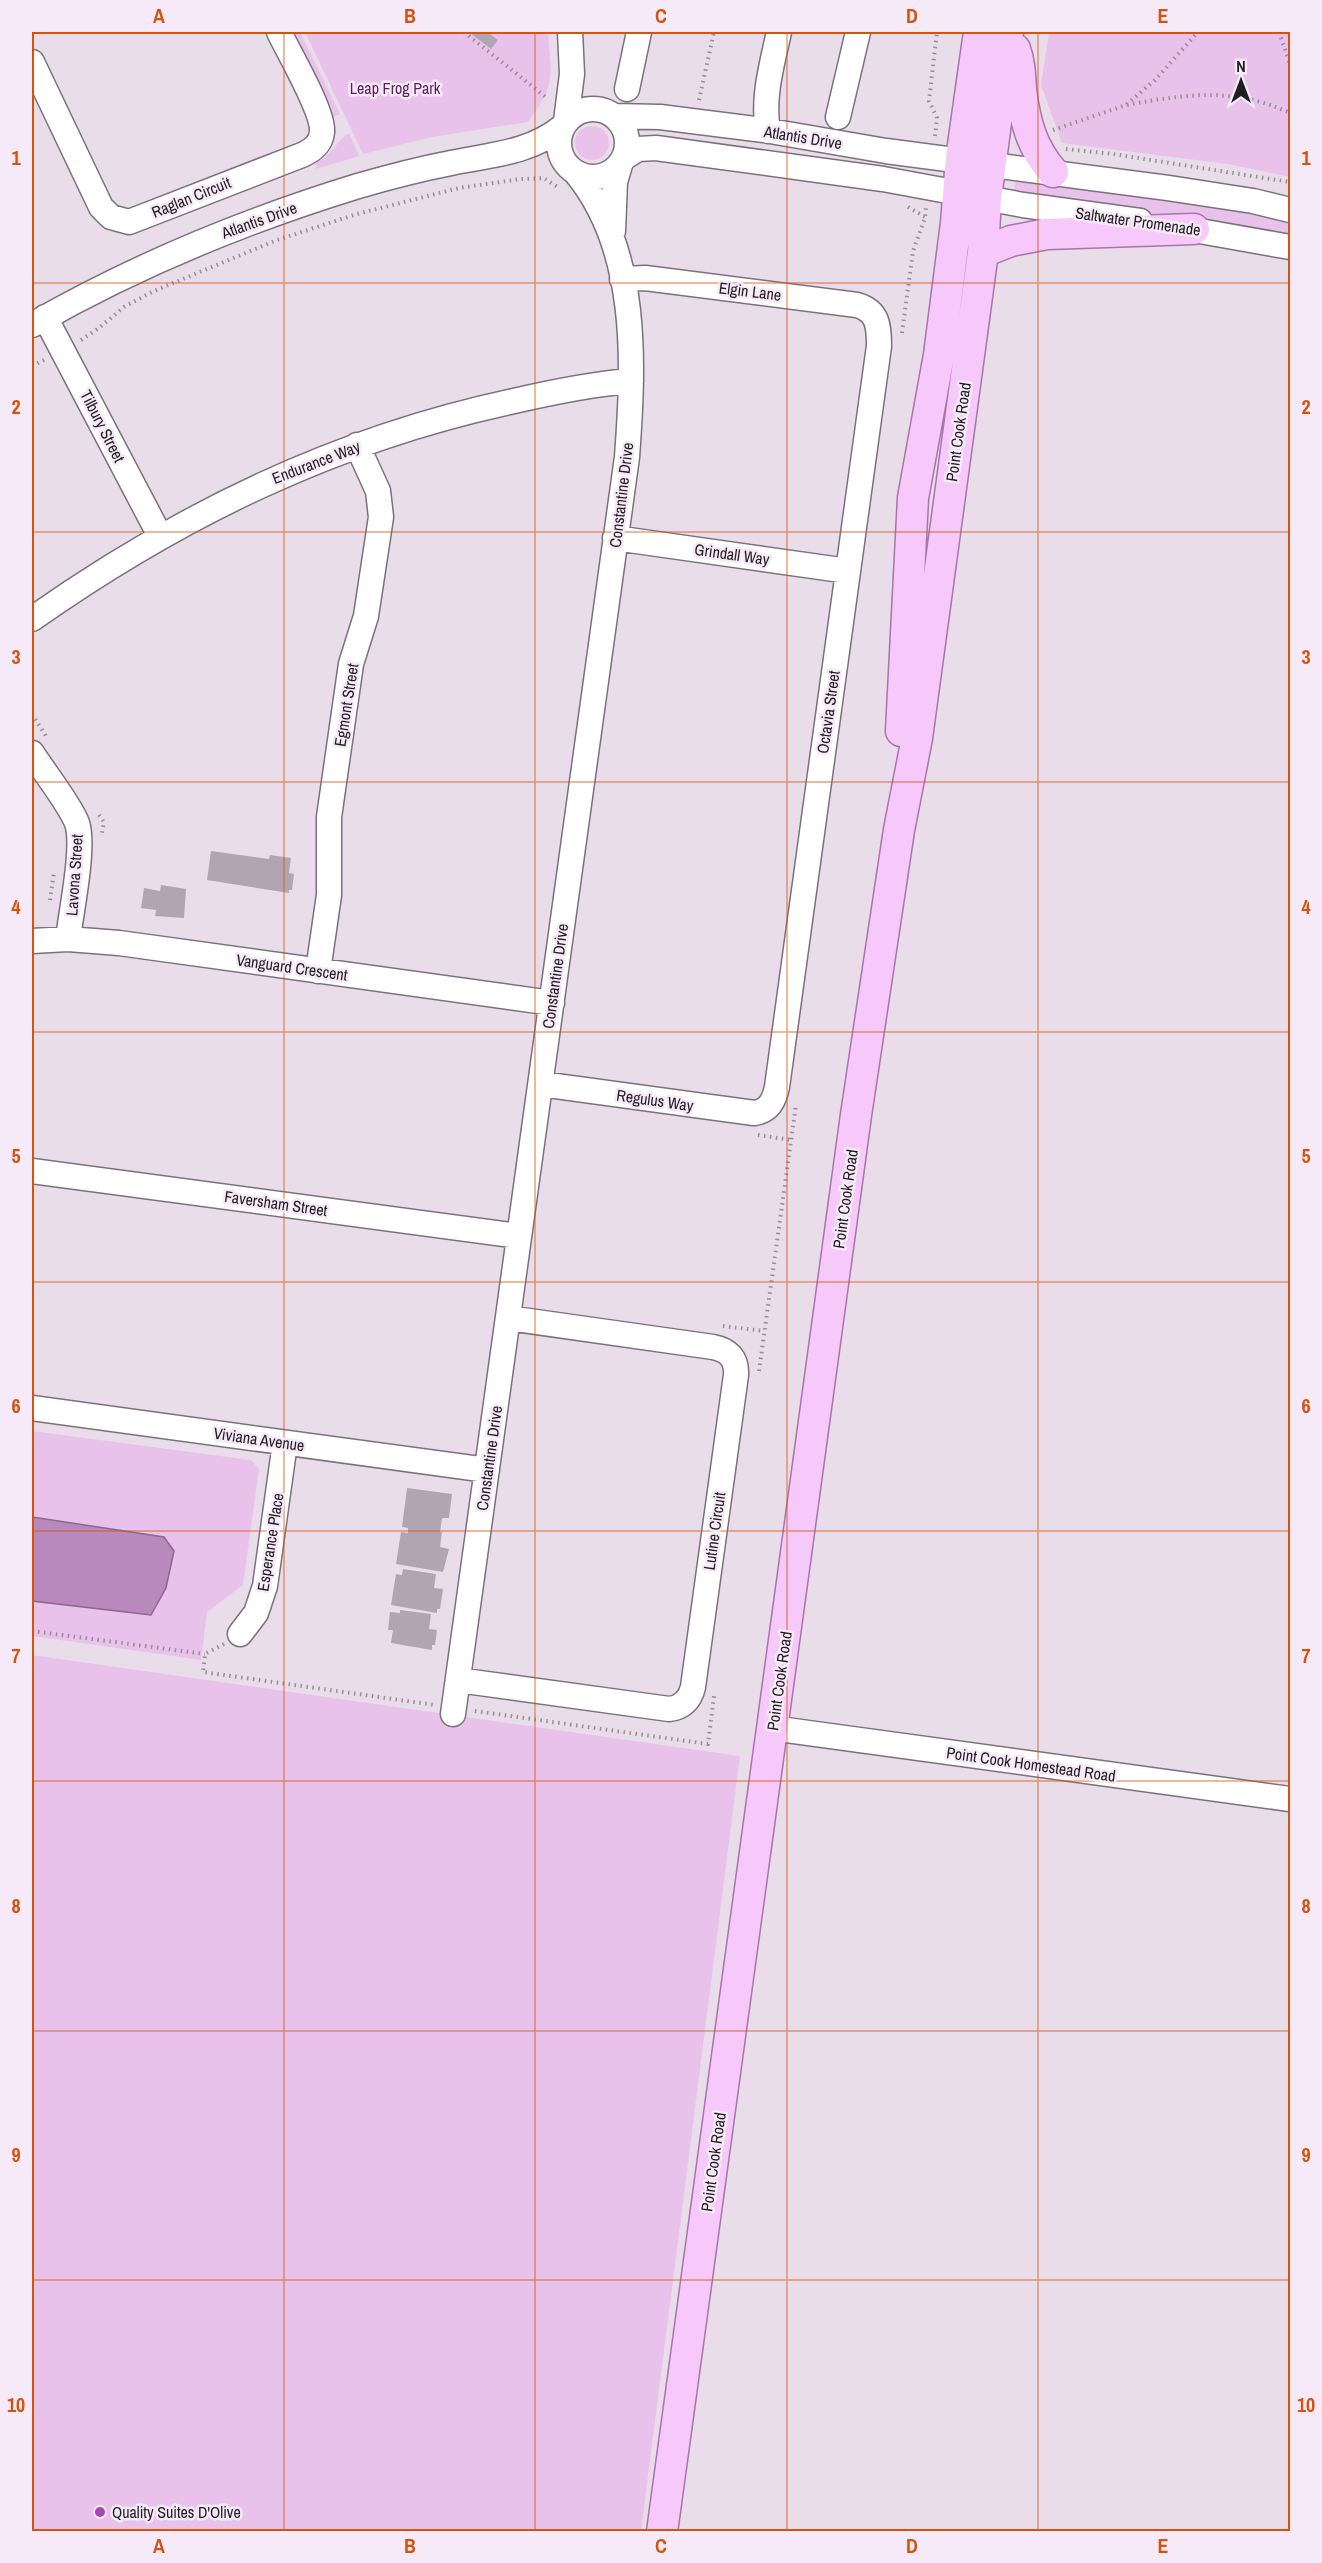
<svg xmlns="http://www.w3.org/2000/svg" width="1322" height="2563" font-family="'Archivo Narrow',sans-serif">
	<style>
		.green { fill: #e9c2eb }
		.water { fill: #b988bc; stroke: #8b688d; stroke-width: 1.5 }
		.building { fill: #b1a5b2 }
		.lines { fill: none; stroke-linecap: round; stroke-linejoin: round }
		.minor-casing { stroke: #7c707c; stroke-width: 27 }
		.major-casing { stroke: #a874ab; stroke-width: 33 }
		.path { stroke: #968d96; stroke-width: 4; stroke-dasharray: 1.5 4.5; stroke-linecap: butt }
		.minor { stroke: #fff; stroke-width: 24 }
		.major { stroke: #f7c8fa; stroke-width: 30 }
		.grid { fill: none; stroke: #d4530e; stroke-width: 1.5; stroke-opacity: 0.55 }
		.poi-dot { fill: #a848b0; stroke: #f7eaf8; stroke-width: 2 }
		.labels { text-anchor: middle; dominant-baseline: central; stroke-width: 5; stroke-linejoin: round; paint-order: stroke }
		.park-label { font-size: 16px; fill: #5c2060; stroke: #f7eaf8 }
		.street-label { font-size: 16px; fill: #201c20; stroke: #f7eaf8 }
		.poi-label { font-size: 16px; fill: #201c20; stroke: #f7eaf8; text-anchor: start }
		.neatline { fill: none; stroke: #d4530e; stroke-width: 2 }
		.grid-label { font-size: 20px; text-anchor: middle; font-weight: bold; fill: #d4530e }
	</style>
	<rect width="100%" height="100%" fill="#eaddea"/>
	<path class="green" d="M291,32H300L340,114L332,118Z
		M305,32H548C551,78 557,82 528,122L432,137L363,154Z
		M1049,32H1290V177L1227,164L1062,143L1041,85Z
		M575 143a17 17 0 1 1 34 0a17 17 0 1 1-34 0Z
		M349,133L359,156L316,169V161C333,157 335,141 349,133Z
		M1016,178L1207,204L1290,219V237L1221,223L1035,198L1014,191Z
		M32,1431L251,1460L259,1469L243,1585L207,1612L201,1660L32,1636Z
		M32,1655L740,1756L641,2531L32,2532Z"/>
	<path class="water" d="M32,1517L164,1537L174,1551L166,1588L151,1615L32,1601Z"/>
	<path class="building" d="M469,32H487L498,40L491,49Z
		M211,851L269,859L270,855L291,858L289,873L294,874L292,890H289V893L207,880Z
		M161,885L186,889L184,918L155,916L156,910L141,908L144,888L160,891Z
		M407,1488L452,1494L449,1518H442L440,1532H442L440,1547L449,1549L443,1572L396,1564L401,1532L408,1533V1528L402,1527Z
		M403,1569L436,1574L434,1588L443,1589L440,1609H437V1613L391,1605L396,1574L402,1575Z
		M400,1610L431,1614L429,1629L437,1630L435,1645H432V1650L391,1643L393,1630H388L390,1612L400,1613Z"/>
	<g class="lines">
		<defs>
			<path id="minor" d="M32,62L101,207L111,217L129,222L302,155C313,150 321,144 322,132C324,112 289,53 279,32
				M627,89L639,32
				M559 143a34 34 0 1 1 68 0a34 34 0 1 1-68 0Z
				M615,116L660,117L764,130L886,151L1168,188L1253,201L1290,210
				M838,117L858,32
				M566,121L572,74L570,32
				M768,131C762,98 772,64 779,32
				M625,157L638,149L656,148L883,179L1023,205L1140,221
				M1177,227L1290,247
				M613,231L615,182L620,165
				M45,317L160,536
				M32,325C135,266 244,221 358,186C389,177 420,169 451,163C490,155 530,153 562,127
				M615,538L848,571
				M32,619C180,515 336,439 514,401C553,392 591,384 631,381
				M32,753C44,772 69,803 77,823C85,847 71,911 68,939
				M32,941L68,939L119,943L552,1003
				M318,971L329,895V817L351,664L366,616L381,517L378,491L357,445
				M541,1084L754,1113C769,1111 774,1101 777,1087L879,346C879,326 878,311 857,305L645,278L622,279
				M32,1171L519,1236
				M32,1408L487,1470
				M240,1634L256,1613L265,1586L285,1443
				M458,1680L669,1709C682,1708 690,1700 693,1687L736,1375C737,1358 728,1350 713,1347L508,1318
				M453,1714L627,457C634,363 639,250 576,173
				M772,1728L1290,1799"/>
			<path id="major" d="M1015,49C1020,63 1020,75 1021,90C1025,122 1032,148 1053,172
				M983,252L1011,241L1047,234L1194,229
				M901,731L913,498L939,355L956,223L961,159L979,32
				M662,2532L856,1115L899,830L917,738L983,252L986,198L1008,32"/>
		</defs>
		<use href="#minor" class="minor-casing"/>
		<use href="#major" class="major-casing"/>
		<path class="path" d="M464,32L547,98
			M1279,32L1290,64
			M699,100L714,32
			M1127,105C1186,94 1234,87 1290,113
			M1053,130L1126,105L1155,80L1198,32
			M935,136L937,118L929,101L937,32
			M1066,149L1113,154L1290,182
			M908,207L925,217
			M902,333L913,251L925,218L926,206
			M81,340L99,328L124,307L154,291L277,240L357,214L459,188L521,179L544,178L559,188
			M32,366L46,359
			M32,714L46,736
			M99,815L104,822L102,833
			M50,900L54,872
			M758,1135L791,1140
			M723,1326L764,1331
			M759,1371L796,1105
			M32,1631L205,1654
			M224,1644L205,1654L203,1672L435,1705
			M475,1711L708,1744L714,1696"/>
		<use href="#minor" class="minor"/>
		<use href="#major" class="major"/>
	</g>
	<path class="grid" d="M284,32V2532M535,32V2532M787,32V2532M1038,32V2532M32,283H1290M32,532H1290M32,782H1290M32,1032H1290M32,1282H1290M32,1531H1290M32,1781H1290M32,2031H1290M32,2280H1290"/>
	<circle class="poi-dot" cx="100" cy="2512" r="6"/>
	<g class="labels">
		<g class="park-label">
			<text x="395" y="88">Leap Frog Park</text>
		</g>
		<g class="street-label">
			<text transform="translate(803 137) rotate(9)">Atlantis Drive</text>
			<text transform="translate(191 197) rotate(-22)">Raglan Circuit</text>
			<text transform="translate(259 220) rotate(-20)">Atlantis Drive</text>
			<text transform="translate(1138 221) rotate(8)">Saltwater Promenade</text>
			<text transform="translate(750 291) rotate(7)">Elgin Lane</text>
			<text transform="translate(103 426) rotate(63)">Tilbury Street</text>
			<text transform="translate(958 432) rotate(-82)">Point Cook Road</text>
			<text transform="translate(316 462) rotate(-21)">Endurance Way</text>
			<text transform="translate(621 495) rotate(-83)">Constantine Drive</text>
			<text transform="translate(732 554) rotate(8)">Grindall Way</text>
			<text transform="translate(346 705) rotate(-81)">Egmont Street</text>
			<text transform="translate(828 712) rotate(-82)">Octavia Street</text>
			<text transform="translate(74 875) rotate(-86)">Lavona Street</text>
			<text transform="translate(292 967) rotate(8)">Vanguard Crescent</text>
			<text transform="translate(555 976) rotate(-82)">Constantine Drive</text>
			<text transform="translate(655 1100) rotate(8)">Regulus Way</text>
			<text transform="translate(845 1199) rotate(-82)">Point Cook Road</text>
			<text transform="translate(276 1203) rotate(8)">Faversham Street</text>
			<text transform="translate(259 1439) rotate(8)">Viviana Avenue</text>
			<text transform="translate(489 1458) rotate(-82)">Constantine Drive</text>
			<text transform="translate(714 1531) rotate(-82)">Lutine Circuit</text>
			<text transform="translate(270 1542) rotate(-81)">Esperance Place</text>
			<text transform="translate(779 1681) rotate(-82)">Point Cook Road</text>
			<text transform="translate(1031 1764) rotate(8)">Point Cook Homestead Road</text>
			<text transform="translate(713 2162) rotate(-82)">Point Cook Road</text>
		</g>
		<g class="poi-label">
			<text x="112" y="2512">Quality Suites D'Olive</text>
		</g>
	</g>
	<rect width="1322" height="2563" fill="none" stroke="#f7eaf8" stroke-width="66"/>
	<g transform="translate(1241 81)" stroke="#f7eaf8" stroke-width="4.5" paint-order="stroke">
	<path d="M0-4.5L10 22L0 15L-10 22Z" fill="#201c20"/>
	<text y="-9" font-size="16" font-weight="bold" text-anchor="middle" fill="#201c20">N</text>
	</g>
	<rect x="33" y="33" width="1256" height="2497" class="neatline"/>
	<g class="grid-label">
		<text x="159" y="23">A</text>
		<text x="410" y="23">B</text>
		<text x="661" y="23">C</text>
		<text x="912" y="23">D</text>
		<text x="1163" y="23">E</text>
		<text x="16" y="165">1</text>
		<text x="1306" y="165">1</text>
		<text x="16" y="414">2</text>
		<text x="1306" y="414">2</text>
		<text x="16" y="664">3</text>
		<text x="1306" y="664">3</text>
		<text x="16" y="914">4</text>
		<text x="1306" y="914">4</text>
		<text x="16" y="1163">5</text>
		<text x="1306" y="1163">5</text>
		<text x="16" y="1413">6</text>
		<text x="1306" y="1413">6</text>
		<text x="16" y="1663">7</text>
		<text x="1306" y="1663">7</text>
		<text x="16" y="1913">8</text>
		<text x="1306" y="1913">8</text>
		<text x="16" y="2162">9</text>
		<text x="1306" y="2162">9</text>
		<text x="16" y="2412">10</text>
		<text x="1306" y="2412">10</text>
		<text x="159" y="2553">A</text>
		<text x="410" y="2553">B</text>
		<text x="661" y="2553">C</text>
		<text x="912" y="2553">D</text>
		<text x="1163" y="2553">E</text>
	</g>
</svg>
